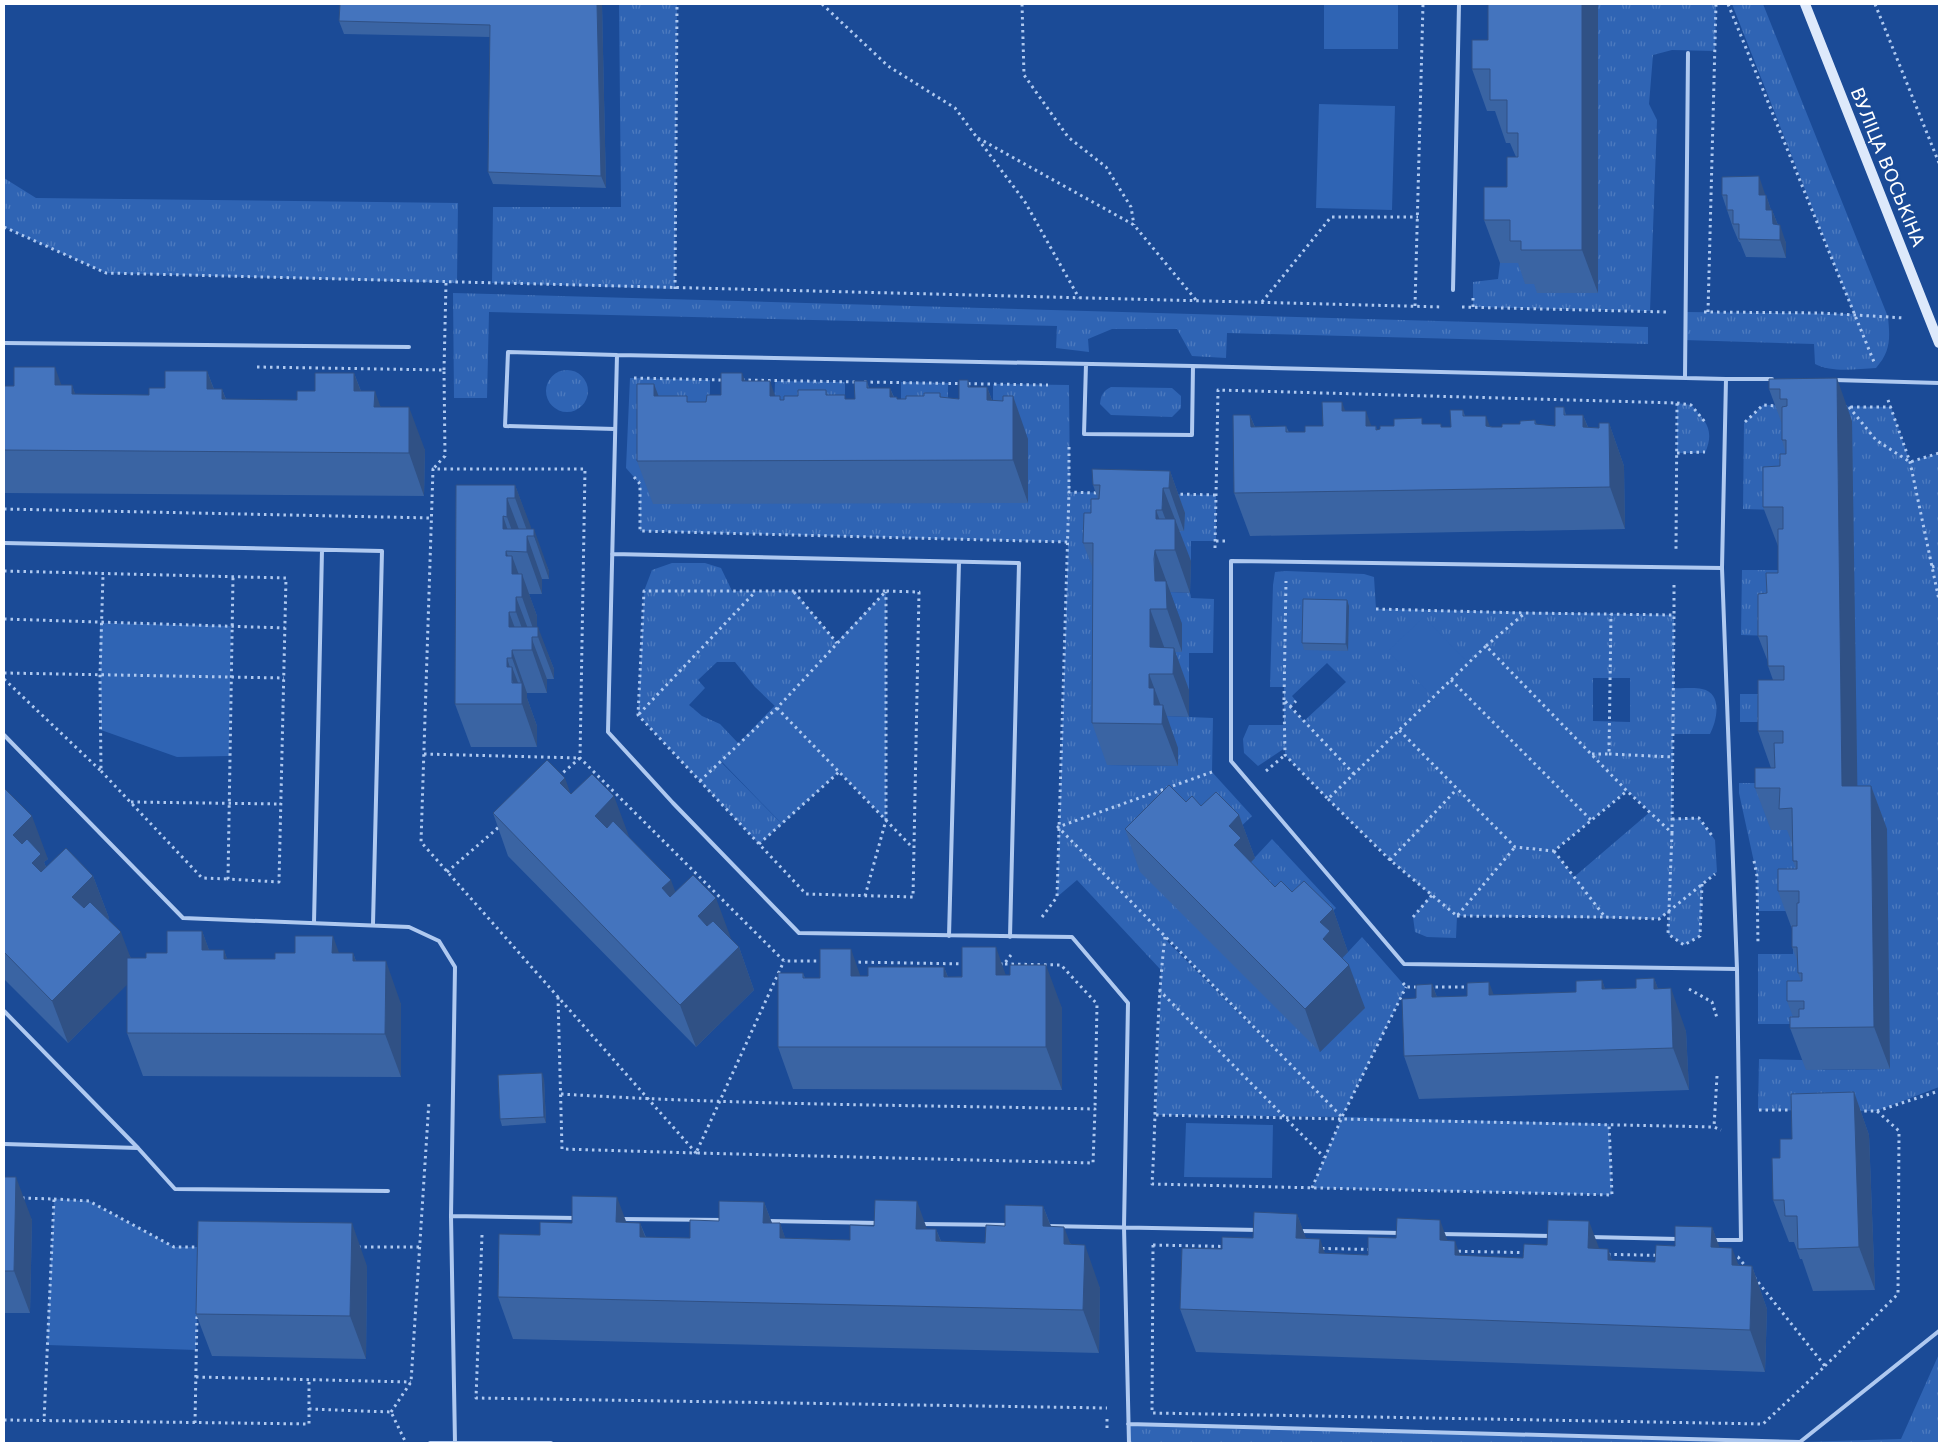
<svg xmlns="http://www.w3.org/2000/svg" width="1943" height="1447" font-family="'DejaVu Sans',sans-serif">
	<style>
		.grass { fill: url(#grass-tufts); fill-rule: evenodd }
		.park { fill: #2f64b4 }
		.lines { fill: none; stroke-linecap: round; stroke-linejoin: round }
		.path { stroke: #afc9f0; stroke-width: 3; stroke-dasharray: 2.5 4; stroke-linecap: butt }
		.lane { stroke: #afc9f0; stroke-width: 4 }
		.secondary { stroke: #dde9fb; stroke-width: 10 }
		.wall { fill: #3a64a3 }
		.shaded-wall { fill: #305185 }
		.building { fill: #4474be; stroke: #305185 }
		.labels { text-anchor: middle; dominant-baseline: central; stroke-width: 5; stroke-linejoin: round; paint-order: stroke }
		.street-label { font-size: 18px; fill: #fff; stroke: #1b4b97 }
	</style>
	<defs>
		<pattern id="grass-tufts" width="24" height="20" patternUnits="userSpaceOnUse" patternTransform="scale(1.25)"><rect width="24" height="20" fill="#2f64b4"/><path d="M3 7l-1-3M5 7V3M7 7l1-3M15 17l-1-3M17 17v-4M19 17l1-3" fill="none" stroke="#4e7bbf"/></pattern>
	</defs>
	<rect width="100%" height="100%" fill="#1b4b97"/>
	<path class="grass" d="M619,4H677L675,289L492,283L493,207H621Z
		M1598,4H1716L1715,51L1672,50L1653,55L1649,104L1657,120L1650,311L1473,307V282L1498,279L1500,263H1525Z
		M1732,4H1763L1888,317C1890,338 1891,351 1876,368C1857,369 1832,373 1815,364L1814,344L1684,340L1685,312L1854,314Z
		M4,178L36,198L458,203L457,283L106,273L4,227Z
		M453,293L1648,327V344L1227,333L1226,358L1192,356L1177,329H1112L1088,339L1089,352L1056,348L1057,326L489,312L487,398H454Z
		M546 391a21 21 0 1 1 42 0a21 21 0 1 1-42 0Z
		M630,378L710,380V404L993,423V384L1069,385L1070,492L1216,495V541H1191V561L1108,511L1107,765L1178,766L1165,716L1213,718L1212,772L1252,816L1217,849L1320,1052L1364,1008L1336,965L1362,937L1406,987L1342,1117L1156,1115L1161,970L1077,880L1057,897L1068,542L640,531V484L626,468ZM1165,937H1166L1281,1056L1165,939Z
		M775,381L845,382V423L774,415Z
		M901,382L948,383V422L901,423Z
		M1111,387L1172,388L1181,396V408L1172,417L1111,415L1100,404C1101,395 1103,391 1111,387Z
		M1677,403L1691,405C1706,421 1715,430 1705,453H1677Z
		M1763,405L1891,407L1910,462L1939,453V1087L1877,1111L1758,1110L1759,1059L1802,1060L1823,1070L1890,1069L1858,829L1796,432L1778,510L1743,509L1744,423Z
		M1798,549L1774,636L1741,635L1742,570H1779Z
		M672,563H705L721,568L732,591H794L837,643L777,708L755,687L735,662H717L698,680L705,688L689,705L702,716L720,724L739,744L721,762L782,824L759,844L638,715L644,591L652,570Z
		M1286,571L1364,574L1374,577L1376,609L1674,615V688C1683,689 1693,687 1702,689C1723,693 1717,721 1710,734H1673L1672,819L1699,818L1715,840L1717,872L1702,884L1700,936L1684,945L1668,934L1669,911L1659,919L1457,916L1456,938L1427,937L1415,932L1413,917L1431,895C1379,851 1332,804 1285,755V748L1258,766L1244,753L1243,739L1249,725H1284V687H1270L1273,585L1275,572ZM1327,663L1346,682L1304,721L1290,707L1296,701L1292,696ZM1593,678H1630V722L1593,721ZM1433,697L1591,820L1627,791L1650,812L1574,877L1554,851L1515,847Z
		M1170,592L1190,593L1191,598L1214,599L1213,653H1189V690H1166V652L1182,651V624Z
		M1740,694H1774L1799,722H1740Z
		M1739,783H1773L1771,830H1795L1813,911H1758L1757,876L1739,793Z
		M1272,839L1336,908L1308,935L1245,868Z
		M1793,934L1818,1024H1758V954H1793Z
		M1939,1354V1443H1129L1128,1424L1800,1442L1901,1439Z"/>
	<path class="park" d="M1324,4H1398V49H1324Z
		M1319,104L1395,106L1392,210L1316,208Z
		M886,591V820L839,772L782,824L721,761Z
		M1424,617L1468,663L1486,646L1627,791L1554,851L1515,847L1399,730L1433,697L1388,651Z
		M100,623L231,626L229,756L177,757L101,730Z
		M1342,1117L1609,1124L1612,1195L1312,1188Z
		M1186,1123L1273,1125L1272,1178L1184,1177Z
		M54,1199L89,1201L174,1247H199L196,1350L47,1345Z"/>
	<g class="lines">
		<path class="path" d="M822,4L888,66L955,108L1025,202L1079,298
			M1022,4L1024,75L1068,137L1106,167L1131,207L1134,225
			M1728,4L1874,362
			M1875,4L1939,163
			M978,138L1134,225L1196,300
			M4,227L106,273L1443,307
			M675,289L677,4
			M1262,302L1331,217H1418
			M1415,306L1423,4
			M1462,307L1668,312
			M1473,307V296
			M1704,312L1821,313L1905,318
			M1708,312L1716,4
			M257,367L444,370L445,456L433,469
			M444,370L446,283
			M634,378L723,380
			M742,380L858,382
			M864,382L1048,385
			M1888,400L1910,462L1939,600
			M1677,403L1691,405L1705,422
			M1844,407H1891
			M1849,407L1876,440L1910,462L1939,453
			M1745,422L1763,405L1777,406
			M1069,447V492
			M1677,453L1705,452
			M634,477L640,484V531L1068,542
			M1174,494L1216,495
			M4,509L432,518
			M1216,541H1227
			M1215,548L1218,390L1677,403L1676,549
			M1932,567L1939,565
			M4,571L286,578L279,882L228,879L233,577
			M1674,585V615
			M794,592L837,643
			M1376,609L1525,613
			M4,619L285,628
			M1486,646L1525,613L1674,615L1672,833L1627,791
			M4,673L284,678
			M4,679L101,771L100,675L103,575
			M1451,680L1591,820
			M1284,700L1286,581
			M1290,707L1296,701
			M777,708L912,847
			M639,714L755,592
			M424,754L580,758L558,777
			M1592,754H1609L1611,614
			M1609,754L1673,757
			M101,771L202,878L228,879
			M1266,771L1285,755
			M1212,772L1058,827L1342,1117
			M1354,774L1284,700L1285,755L1328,799L1486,646L1627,791L1554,851L1515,847L1399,730
			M700,781L777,708L886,591L919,592L913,897L806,894L638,715L644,591H886
			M1328,799L1390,860L1457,916L1515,847
			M131,802L281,804
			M1672,819L1699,818L1713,837
			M1672,833L1668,934L1684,945L1700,936L1702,884
			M759,844L839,772
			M1554,851L1605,917L1659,919L1715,874
			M1390,860L1457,789
			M1754,861L1757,876L1758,945
			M447,872L500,826
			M865,896L886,820V592
			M1457,916L1605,917
			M1042,917L1057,897L1069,492L1098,493
			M1413,917L1432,895
			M1165,937C1155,1019 1157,1102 1152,1184L1612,1195L1609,1124
			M852,962L966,964
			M1000,964H1004L1011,955
			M1005,964L1061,965L1097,1004L1095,1109
			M1403,983L1406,987H1418
			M1429,987H1470
			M1689,989L1712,1002L1717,1018
			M1159,990L1324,1157
			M558,997L562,1149L696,1153L421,842L433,469H585L580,758L784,961H824
			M1717,1076L1714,1127L1721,1130
			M561,1094C738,1105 917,1105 1095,1109L1093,1163L696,1153L784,961
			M1759,1110H1795
			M1877,1111L1939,1091
			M1156,1115L1714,1127
			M1312,1188L1342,1117L1406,987
			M22,1198L54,1199L44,1421
			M54,1199L89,1201L174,1247H202
			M482,1235L476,1398L1107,1408
			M1153,1245L1738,1257L1825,1366L1763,1424L1152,1413Z
			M358,1247H420
			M1825,1366L1898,1294L1899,1131L1877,1111H1859
			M196,1377L411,1382
			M309,1409L391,1412L406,1443
			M391,1412L411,1382L429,1101
			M1107,1419V1431
			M4,1420L309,1424V1380
			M195,1423L197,1313"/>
		<path class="lane" d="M1453,290L1459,4
			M4,343L409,347
			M1086,364L1084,434L1192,435L1193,366
			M1685,377L1688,53
			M1834,380L1939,383
			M615,429L505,426L508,352L617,355
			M4,543L382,551L373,924
			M612,554L1019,563L1010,937
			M1722,568L1231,561V761L1404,964L1737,969
			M4,735L183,918L409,927L439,941L455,967L451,1216L455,1443
			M314,923L322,550
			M949,936L959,562
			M4,1011L138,1148L175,1189L388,1191
			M4,1144L138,1148
			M451,1216L576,1218
			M621,1219L724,1220
			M768,1221L879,1223
			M921,1224L1009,1225
			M1046,1226L1259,1230
			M1300,1231L1401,1233
			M1440,1234L1551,1236
			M1590,1237L1678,1239
			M1713,1240H1741L1737,969L1722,568L1726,379H1772
			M1128,1424L1800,1442L1939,1331
			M430,1443H551
			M1129,1443L1124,1227L1128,1003L1072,937L799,933L673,803L608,732L617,355L1193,366L1726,379"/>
		<path class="secondary" d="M1805,4L1939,343"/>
	</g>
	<path class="wall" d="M340,4H602L606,188L493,184L488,172L490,37L344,34L339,21Z
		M1598,4V293H1537L1534,284H1525L1518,263H1500L1484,220L1507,187L1516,157L1510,143H1506L1495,111H1487L1472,69L1488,40Z
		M1722,195H1766L1771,210H1772L1778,225L1786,243V258L1746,257L1740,242H1739L1733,228Z
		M207,371L214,389H222L226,399L297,400L354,373L361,391L381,407L425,450L424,496L4,493V386L72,385L75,394L149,395Z
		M1769,379L1852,421L1857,786H1871L1887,829L1890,1069L1806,1070L1790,1028L1793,1017L1787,1001L1801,981L1798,973V963L1792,947V929L1778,891L1796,869L1793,861V846L1787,830H1771L1755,788L1771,768L1758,731L1773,680L1768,666V662L1758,636L1767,593L1778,573V546L1763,507L1780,466L1786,454L1782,440V424L1769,389Z
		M968,380L970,387H987L992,400L1028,439V503L653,504L637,461L659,396L690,402H706L721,395L745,381L775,396L781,400H784L826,390L828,395L846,399H855L867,381L869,388H890L894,397L897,399H906L924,396L940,393L941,397L959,399Z
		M1564,407L1566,415H1583L1588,427L1599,428L1609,423L1624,466L1625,529L1250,536L1234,493L1250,415L1255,427L1286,426L1289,432H1305L1323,426L1345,411L1371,426H1376L1377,430L1394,426L1424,424L1442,427H1451L1463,410L1465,416L1492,427H1502L1520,424L1535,420L1537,425L1555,426Z
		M1170,471L1185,513L1184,531H1179L1191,561L1190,593L1170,592L1182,624V652H1175L1189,690V717L1166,716L1178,748V766L1107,765L1092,723L1093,569L1083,543L1091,513L1098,499L1093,485Z
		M456,485H515L531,529L549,571V579H542V594H529L537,616V627L554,669V679H547V693H527V698L537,726V747H471L455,704Z
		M1347,600L1349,606L1348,651L1304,650L1302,643Z
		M4,790L48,859L44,862L46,867L93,876L109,918L108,919L131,958H146L167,953L202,931L209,950H224L227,959H275L339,953H353L356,961L401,1004V1077L143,1076L127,1033V984L68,1043L4,979Z
		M570,794L629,838L675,892L731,939L739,947L754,990L696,1047L508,856L493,813Z
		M1186,802L1201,806L1239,815L1255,858L1251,862L1275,887L1292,892L1333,909L1348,952L1342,958L1365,1008L1320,1052L1140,872L1125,829Z
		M944,967L948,977L1006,975L1062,1008V1090L793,1089L778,1047L803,973L805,978H820L868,976Z
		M1654,978L1658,989L1686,1031L1689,1090L1419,1099L1404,1056L1416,998L1432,984L1437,997L1576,992L1602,980L1605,989L1636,988Z
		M544,1079L546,1123L502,1126L500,1119Z
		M1854,1092L1869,1135L1875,1290L1813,1291L1802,1259H1800L1794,1242H1789L1773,1200L1780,1158L1792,1139Z
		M4,1177L32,1220L30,1313H4Z
		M764,1202L772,1223H780L785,1238L850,1240L927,1229H936L941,1241L985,1243L1005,1226L1043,1206L1051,1226L1071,1244L1100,1288L1099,1353L513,1339L498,1297L540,1235L572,1223L626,1222L640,1223L646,1237L690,1238L719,1221Z
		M1297,1214L1306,1239L1325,1253L1368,1255L1448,1241L1461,1256L1523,1258L1599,1249H1608L1612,1260L1655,1262L1675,1246L1712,1227L1719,1247L1739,1265L1752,1266L1767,1309L1765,1372L1196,1352L1180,1309L1222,1249L1253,1238Z
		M367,1266L366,1359L212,1356L196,1314Z"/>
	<path class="shaded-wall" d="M597,4H602L606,188L601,176Z
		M1582,4H1598V293L1582,250Z
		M1759,176L1765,194V213L1759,195Z
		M1766,195L1772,213L1766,210Z
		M1772,210L1779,228L1773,224Z
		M1780,225L1786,243V258L1780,240Z
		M55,367L70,409L55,385Z
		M207,371L223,414L207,389Z
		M354,373L370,416L354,391Z
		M742,373L758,415L742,381Z
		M1837,378L1852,421L1858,829L1842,786Z
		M770,381L785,424L770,396Z
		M654,384L670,426L654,396Z
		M72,385L87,428L72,394Z
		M987,387L1003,430L987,400Z
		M890,388L906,430L890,397Z
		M222,389L237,431L222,399Z
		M375,391L390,434L374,407Z
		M1013,396L1028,439V503L1013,460Z
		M1342,402L1358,445L1342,411Z
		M409,407L425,450L424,496L409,453Z
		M1366,411L1381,453L1366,426Z
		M1250,415L1266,457L1251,427Z
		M1583,415L1599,457L1583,427Z
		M1486,416L1502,458L1486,426Z
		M1609,423L1624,466L1625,529L1610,487Z
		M1170,471L1185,513L1184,531L1169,488Z
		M515,485L531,527V536H529L515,498Z
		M1163,488L1191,561L1190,593L1175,550V544L1162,510Z
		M507,498L523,540L520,552L507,517Z
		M1156,510L1171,550L1156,519Z
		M503,516L515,551L503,529Z
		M534,529L549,571V579L534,536Z
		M527,536L542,579V594L527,552Z
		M1155,550L1182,624V652L1167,609L1155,581Z
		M506,551L512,567V556L522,583V574L537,616V637H536L522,597V598L512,574L506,556Z
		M516,597L547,679V693L532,650H530L516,612Z
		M1347,600L1349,606L1348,651L1346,644Z
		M1150,609L1166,652L1150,647Z
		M509,612L523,650L509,627Z
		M538,627L554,669V679L538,637Z
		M1174,648L1189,690V717L1173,674Z
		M512,650L527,693V698L537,726V747L522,704L507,667V658L512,674V667L522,693V686L512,658Z
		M1149,674L1162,709L1163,705L1178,748V766L1162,724H1161L1149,688Z
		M565,778L580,820L560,783Z
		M1871,786L1887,829L1890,1069L1874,1027Z
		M614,796L630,839L610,858L595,816Z
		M1239,815L1255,858L1250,863L1234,845L1229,826Z
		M32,816L48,859L44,862L57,896L47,906L13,835Z
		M93,876L109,918L87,939L72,897Z
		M671,880L687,923L662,888Z
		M716,898L732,941L713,959L698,916Z
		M1333,909L1348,952L1340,960L1349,965L1365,1008L1320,1052L1305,1009L1323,939L1320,922Z
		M202,931L218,974L202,950Z
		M121,932L137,975L68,1043L52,1001Z
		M333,936L348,978L332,953Z
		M739,947L754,990L696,1047L680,1005Z
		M996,947L1011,990L996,975Z
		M851,949L866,992L851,976Z
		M224,950L239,993L224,959Z
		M353,953L368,996L353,961Z
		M386,961L401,1004V1077L385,1034Z
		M1046,965L1062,1008V1090L1046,1047Z
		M944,967L960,1010L944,977Z
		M1654,978L1670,1021L1654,989Z
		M1602,980L1617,1023L1602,989Z
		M1489,982L1505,1025L1489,995Z
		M1432,984L1448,1027L1432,997Z
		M1671,988L1686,1031L1689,1090L1673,1048Z
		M542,1073L544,1079L546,1123L544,1117Z
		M1854,1092L1869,1135L1875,1290L1859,1247Z
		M16,1177L32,1220L30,1313L14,1271Z
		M617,1197L633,1240L616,1222Z
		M917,1201L932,1243L916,1229Z
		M764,1202L780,1245L763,1223Z
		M1043,1206L1059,1248L1043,1226Z
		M1297,1214L1313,1257L1296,1238Z
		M1440,1220L1456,1263L1440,1240Z
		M1589,1221L1605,1264L1588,1248Z
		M352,1223L367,1266L366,1359L350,1316Z
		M640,1223L656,1266L640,1237Z
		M780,1223L795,1266L780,1238Z
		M1064,1227L1080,1269L1064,1244Z
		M1712,1227L1728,1270L1711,1247Z
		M936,1229L952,1272L936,1241Z
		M1320,1239L1335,1282L1319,1253Z
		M1455,1241L1471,1284L1455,1255Z
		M1085,1245L1100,1288L1099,1353L1083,1310Z
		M1732,1248L1748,1290L1732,1265Z
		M1608,1249L1623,1292L1608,1260Z
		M1752,1266L1767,1309L1765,1372L1750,1330Z"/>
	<path class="building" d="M340,4H597L601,176L488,172L490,25L339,21Z
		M1488,4H1582V250H1521V241H1510V220H1484V187H1507V157H1518V133H1507V100H1490V69H1472V40H1488Z
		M1759,176V195H1766V210H1772L1773,224L1780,225V240L1739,239V224H1733V210H1727V195H1722V177Z
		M14,367H55V385H72V394L149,395V388H165V371H207V389H222V399L297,400V391H315V373H354V391H375L374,407H409V453L4,450V386H14Z
		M721,373H742V381H770V396H780V400H784V396H798V390H826V395H845V399H855L854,381H867V388H890V397H897V399H906V396H924V393H940V397L959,399V380H968V387H987V400L1003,401V396H1013V460L637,461V384H654V396H687V402H706L707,395H721Z
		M1837,378L1842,786H1871L1874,1027L1790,1028V1017H1799V1009H1804V1001H1787V981H1802V973H1798L1797,947H1792V926H1797V903H1799V891H1778V869H1797V861H1793L1792,808L1779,809L1780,788H1755V768H1775L1774,743H1783V731H1758V680H1784V666H1768L1767,636H1758V594L1767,593L1766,573H1778V529H1783V507H1763V467L1780,466V454H1786V440H1782V407L1787,406V399H1780V389H1769V379Z
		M1322,402H1342V411H1366V426H1376V430L1380,429V426H1394V419L1422,418V424H1441V427H1451L1450,410H1463V416H1486V426L1492,427H1502V424H1520V421L1535,420V424L1555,426V407H1564V415H1583V427L1599,428V423H1609L1610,487L1234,493L1233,415H1250L1251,427L1286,426V432H1305V426H1323Z
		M1092,469L1170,471L1169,488H1163L1162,510H1156V519H1175V550H1155L1154,559L1155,581H1166L1167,609H1150V647L1174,648L1173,674H1149V688H1154V705H1163L1162,724L1092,723L1093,543H1083L1084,513H1091V499H1099L1100,485H1093Z
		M456,485H515V498H507V517L503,516V529H534V536H527V552L506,551V556H512V574H522V597H516V612H509V627H538V637H532V650H512V658H507V667H512V683H522V704H455Z
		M1303,599L1347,600L1346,644L1302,643Z
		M547,760L565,778L560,783L571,794L592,774L614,796L595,816L607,828L613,821L671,880L662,888L670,897L693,875L716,898L698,916L707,926L713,921L739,947L680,1005L493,813Z
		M1169,785L1186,802L1192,796L1201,806L1216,792L1239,815L1229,826L1241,838L1234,845L1275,887L1281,881L1292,892L1304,881L1333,909L1320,922L1330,931L1323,939L1349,965L1305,1009L1125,829Z
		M5,789L32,816L13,835L22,844L27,839L41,854L32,863L41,872L66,848L93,876L72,897L84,908L90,902L121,932L52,1001L4,952V790Z
		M167,931H202V950H224V959H275V953H295V936H333L332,953H353V961H386L385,1034L127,1033V958H146V953H167Z
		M962,947H996V975H1010V965H1046V1047H778V973H803V978H820V949H851V976H868V967H944V977H962Z
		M1654,978V989L1671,988L1673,1048L1404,1056L1402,999L1416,998V985L1432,984V997L1467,996V983L1489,982V995L1576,992V981L1602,980V989L1636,988V979Z
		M542,1073L544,1117L500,1119L498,1075Z
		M1854,1092L1859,1247L1798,1249L1797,1216H1785L1784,1200H1773L1772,1158H1780V1139H1792L1791,1094Z
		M4,1177H16L14,1271H4Z
		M572,1196L617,1197L616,1222L640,1223V1237L690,1238V1220L719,1221V1201L764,1202L763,1223H780V1238L850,1240V1225L874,1226L875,1200L917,1201L916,1229H936V1241L985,1243L986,1225L1005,1226V1205L1043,1206V1226L1064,1227V1244L1085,1245L1083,1310L498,1297L499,1234L540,1235V1222L572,1223Z
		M1254,1212L1297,1214L1296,1238L1320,1239L1319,1253L1368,1255V1237L1396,1238L1397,1218L1440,1220V1240L1455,1241V1255L1523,1258L1524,1244L1547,1245L1548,1220L1589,1221L1588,1248L1608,1249V1260L1655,1262L1656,1245L1675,1246V1226L1712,1227L1711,1247L1732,1248V1265L1752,1266L1750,1330L1180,1309L1182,1248L1222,1249V1237L1253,1238Z
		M198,1221L352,1223L350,1316L196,1314Z"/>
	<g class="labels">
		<g class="street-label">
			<text transform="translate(1888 167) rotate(68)">ВУЛІЦА ВОСЬКІНА</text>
		</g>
	</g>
	<rect width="1943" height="1447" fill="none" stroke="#ffffff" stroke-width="10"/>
</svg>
